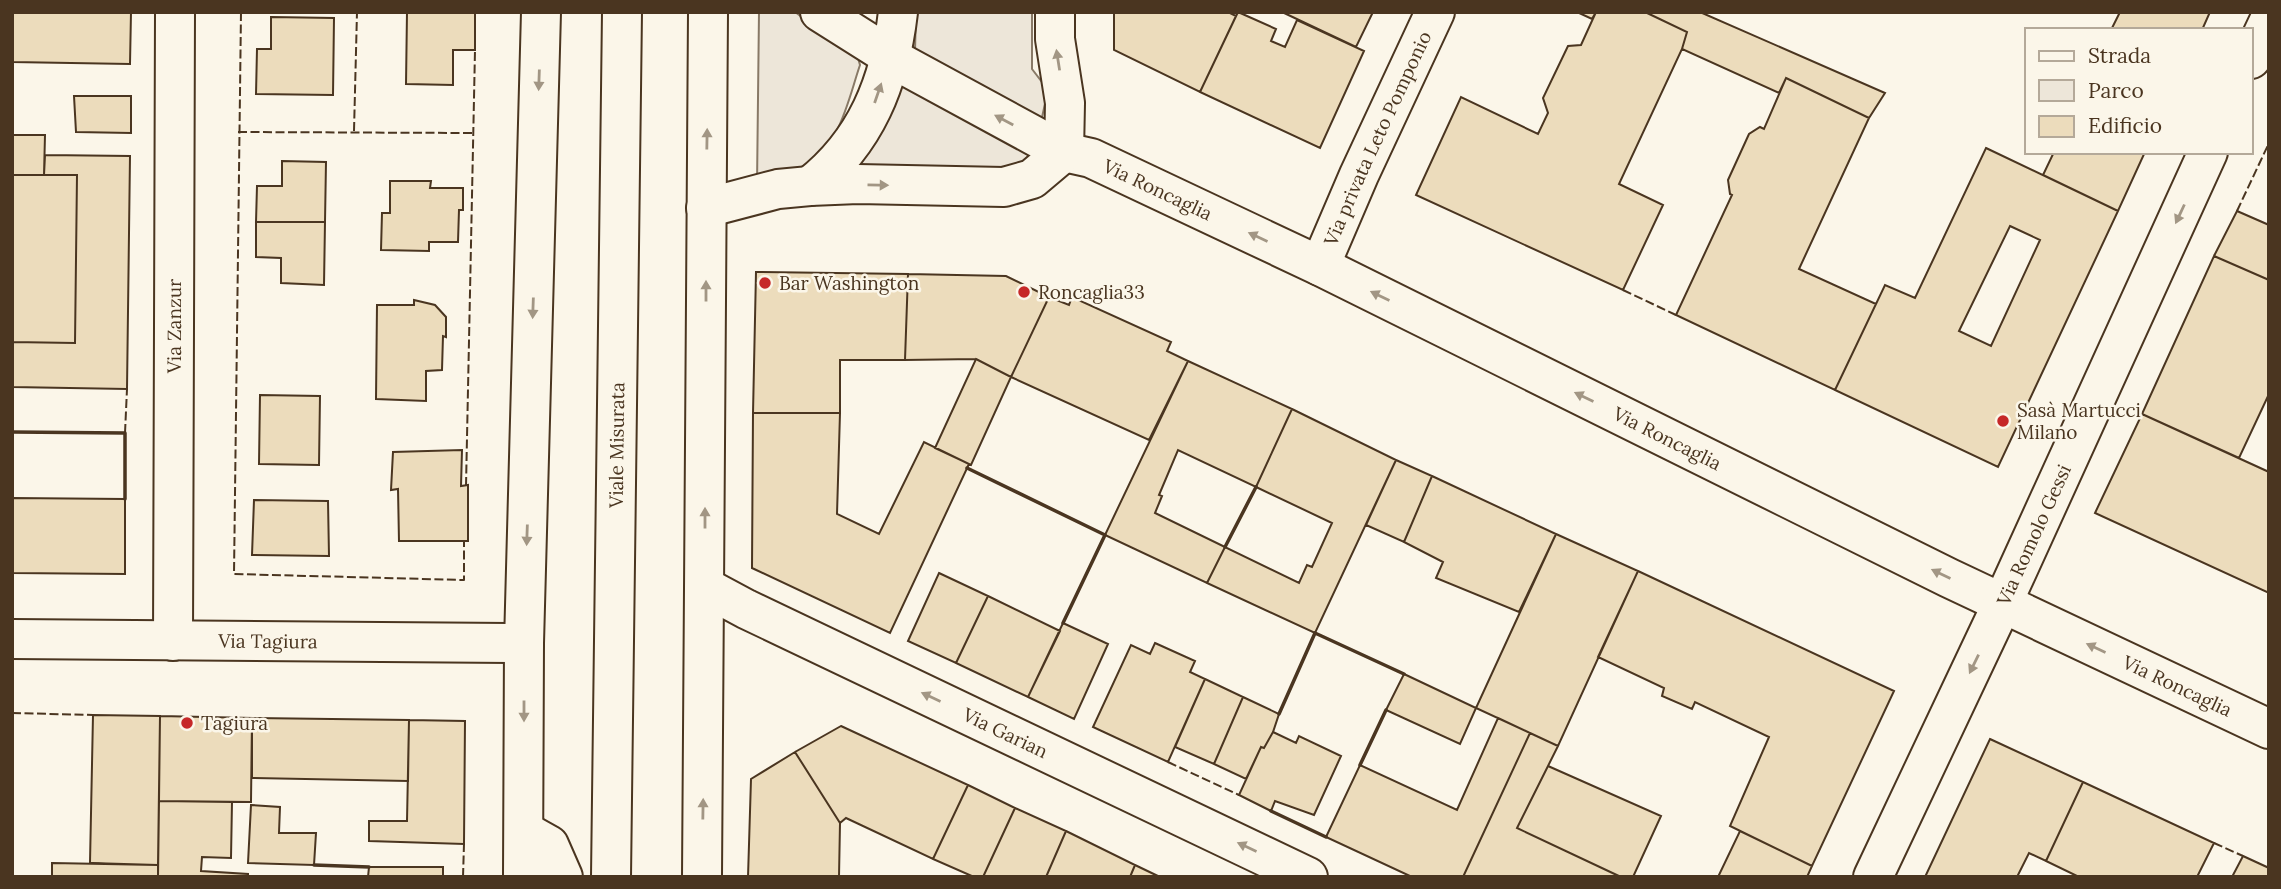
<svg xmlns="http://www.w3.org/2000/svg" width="2281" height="889" font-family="Lora,serif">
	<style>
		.green { fill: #ede6d9; stroke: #887966; stroke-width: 2 }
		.building { fill: #ecdcbc; stroke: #4a3520; stroke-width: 2; fill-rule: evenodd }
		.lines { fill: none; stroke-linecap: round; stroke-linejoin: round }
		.minor-casing { stroke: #4a3520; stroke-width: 42 }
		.major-casing { stroke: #4a3520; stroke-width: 42 }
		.minor { stroke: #fbf6e9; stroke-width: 38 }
		.major { stroke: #fbf6e9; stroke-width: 38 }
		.fence { stroke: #4a3520; stroke-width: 2; stroke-dasharray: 9 3.5; stroke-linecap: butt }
		.wall { stroke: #4a3520; stroke-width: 3.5 }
		.oneway { fill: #a29684 }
		.poi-dot { fill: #c62828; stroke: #fbf6e9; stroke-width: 2.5 }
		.labels { text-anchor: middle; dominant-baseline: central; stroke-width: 5; stroke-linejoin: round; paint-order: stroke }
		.street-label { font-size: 19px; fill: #4a3520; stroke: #fbf6e9 }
		.poi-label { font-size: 19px; fill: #4a3520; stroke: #fbf6e9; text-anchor: start }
	</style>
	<rect width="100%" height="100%" fill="#fbf6e9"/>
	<path class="green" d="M759,12H795L858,58L860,65C848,100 840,148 803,167C789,175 772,179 757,185Z
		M916,12H1032V69L1048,90L1041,122L915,51Z
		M891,75L1032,153L1022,162L1001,168L862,167L859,161Z"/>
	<path class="building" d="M12,12H131L130,64L12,62Z
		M407,12H475V50H453V85L406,84Z
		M1114,12H1228L1236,16L1200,92L1114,50Z
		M1238,12L1276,29L1271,41L1285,47L1297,20L1364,51L1320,148L1200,92Z
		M1282,12H1373L1356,47Z
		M1577,12H1596L1592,19Z
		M1596,12H1645L1687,32L1682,49L1619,184L1663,205L1623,290L1416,195L1461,97L1538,134L1548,113L1543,98L1568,46L1581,45Z
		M1645,12H1700L1885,93L1869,118L1786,78L1779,93L1682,49L1687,32Z
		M2120,12H2210L2202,30H2111Z
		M271,17L334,18L333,95L256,94L257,49H271Z
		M1786,78L1869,118L1799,269L1876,304L1835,390L1676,315L1732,195L1730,194L1728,180L1749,134L1760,127L1764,129Z
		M74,96H131V133L76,132Z
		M12,135H45L44,175H12Z
		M1986,148L2118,211L1998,467L1835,390L1885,285L1915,298ZM2010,226L2040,240L1991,346L1959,331Z
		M2054,152H2145L2118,211L2043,175Z
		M45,155L130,156L127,389L12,387V342L75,343L77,175H44Z
		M282,161L326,162L325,222H256L257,186H282Z
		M12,175H77L75,343L12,342Z
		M390,181H431L430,188H463V210H459L458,242H429V251L381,250L382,213H390Z
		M2237,211L2269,225V280L2214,256Z
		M256,222H325L324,285L281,283V258L256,257Z
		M2214,256L2269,280V394L2239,458L2142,414Z
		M756,272L908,274L905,360H840V413H753Z
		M908,274L1006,276L1049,297L1011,377L976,359L905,360Z
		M1049,297L1069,305L1072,297L1171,342L1167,351L1188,361L1149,440L1011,377Z
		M414,300L435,305L446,317V337L443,336L442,370L426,371V401L376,399L377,305H414Z
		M976,359L1011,377L971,465L935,448Z
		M1188,361L1292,409L1256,487L1178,450L1159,495L1162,496L1155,513L1225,547L1207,583L1105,535Z
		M260,395L320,396L319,465L259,464Z
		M1292,409L1396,460L1315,633L1207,583L1225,547L1299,583L1307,565L1312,567L1332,523L1256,487Z
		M753,413H840L837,514L879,534L924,442L969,464L890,633L752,568Z
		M2142,414L2269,472V593L2095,513Z
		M462,450L461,486L468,485V541H399L398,489L391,490L393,452Z
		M1396,460L1432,476L1404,542L1366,525Z
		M1432,476L1556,534L1519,612L1436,578L1443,562L1404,542Z
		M12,498L125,499V574L12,573Z
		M254,500L328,501L329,556L252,555Z
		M1556,534L1638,571L1558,746L1476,708Z
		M1638,571L1894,691L1812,866L1730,826L1769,737L1695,702L1692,709L1662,696L1664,688L1598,657Z
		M939,573L988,596L956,663L908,641Z
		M988,596L1060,631L1028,697L956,663Z
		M1063,623L1108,644L1074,719L1028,697Z
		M1155,643L1195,661L1190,672L1205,679L1168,762L1093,727L1131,645L1150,654Z
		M1404,674L1476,708L1460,744L1386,710Z
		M1205,679L1243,697L1214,764L1175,747Z
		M1243,697L1279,714L1273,732L1264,748L1261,747L1246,779L1214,764Z
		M93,715L160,716L158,865L90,863Z
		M160,716L252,718L251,802L159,801Z
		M252,718L409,720L408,781L252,778Z
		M1498,718L1530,733L1463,877H1412L1326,837L1360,765L1457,810Z
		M409,720L465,721L464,844L369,841V821H407Z
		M841,726L968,785L933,859L846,818L840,823L795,752Z
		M1273,732L1296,743L1299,736L1341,756L1314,815L1275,801L1271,811L1239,795L1261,747L1264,748Z
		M1530,733L1558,746L1517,828L1621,877H1463Z
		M1990,739L2083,782L2046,861L2029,853L2017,877H1925Z
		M795,752L840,823L839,877H748L751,779Z
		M1548,766L1661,816L1633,877H1621L1517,828Z
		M2083,782L2214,843L2197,877H2079L2046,861Z
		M968,785L1015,808L983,877H974L933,859Z
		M159,801L232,802L231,858L202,857L201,871L248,874V877H158Z
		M251,805L280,807L279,833H316L314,865L248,863Z
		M1015,808L1066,831L1046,877H983Z
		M1066,831L1135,865L1130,877H1046Z
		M1740,831L1812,866L1807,877H1718Z
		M2243,856L2269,868V877H2232Z
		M52,863L158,865V877H52Z
		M1135,865L1160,877H1130Z
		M369,867H443V877H364H368Z"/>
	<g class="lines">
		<defs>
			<g id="minor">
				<path id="s1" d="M820,12L904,65L1064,152L1091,158L1320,266L1949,578L2269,729"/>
				<path d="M1055,12V39L1065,103L1064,152"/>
				<path d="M2251,59L2269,21"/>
				<path d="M810,186C866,142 890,82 898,12"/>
				<path d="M706,208L778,189L810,186L858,184L1004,187L1032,179L1064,152"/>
				<path id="s2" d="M1320,266L1359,175L1435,12"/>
				<path id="s3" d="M705,587L746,609L1308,877"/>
				<path id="s4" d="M12,639L524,643"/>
				<path id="s5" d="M173,641L175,12"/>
				<path d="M524,831L549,845L563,877"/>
				<path id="s6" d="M611,877L622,12"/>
				<path id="s7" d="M1873,877L2003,602L2208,152"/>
			</g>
			<path id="major" d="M523,877L524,643L541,12
				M702,877L708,12"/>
		</defs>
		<use href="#minor" class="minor-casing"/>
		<use href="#major" class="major-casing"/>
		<use href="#minor" class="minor"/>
		<use href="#major" class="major"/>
		<path class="fence" d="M241,12L234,574L464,580V541
			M354,131L357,12
			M238,132L472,133
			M2237,211L2269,143
			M1623,290L1676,315
			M125,433L127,389
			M466,486L475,50
			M12,713L93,715
			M1168,762L1239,795
			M2214,843L2243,856
			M463,877L464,844"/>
		<path class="wall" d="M12,432L125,433V499
			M967,468L1105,535L1063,623
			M1225,547L1256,487
			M1279,714L1315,633L1404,674
			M1360,765L1386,710
			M1271,811L1326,837
			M314,865L369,867"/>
	</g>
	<defs><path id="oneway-solid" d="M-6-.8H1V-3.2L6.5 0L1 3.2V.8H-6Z" transform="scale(1.75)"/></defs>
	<g class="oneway">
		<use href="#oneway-solid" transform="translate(1058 60) rotate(-99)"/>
		<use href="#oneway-solid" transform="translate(539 80) rotate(92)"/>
		<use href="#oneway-solid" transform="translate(878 93) rotate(-71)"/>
		<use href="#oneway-solid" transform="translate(1004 120) rotate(-152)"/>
		<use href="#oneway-solid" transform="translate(707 139) rotate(-89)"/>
		<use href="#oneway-solid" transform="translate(878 185) rotate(1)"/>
		<use href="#oneway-solid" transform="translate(2180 214) rotate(115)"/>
		<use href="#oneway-solid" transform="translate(1258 237) rotate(-155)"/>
		<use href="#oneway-solid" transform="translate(706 291) rotate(-90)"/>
		<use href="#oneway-solid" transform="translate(1380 296) rotate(-154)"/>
		<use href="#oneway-solid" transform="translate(533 308) rotate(92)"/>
		<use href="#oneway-solid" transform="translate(1584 397) rotate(-154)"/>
		<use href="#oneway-solid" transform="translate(705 518) rotate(-90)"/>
		<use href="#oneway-solid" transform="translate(527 535) rotate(92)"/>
		<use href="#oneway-solid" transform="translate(1941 574) rotate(-154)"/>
		<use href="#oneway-solid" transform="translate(2096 648) rotate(-155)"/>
		<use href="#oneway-solid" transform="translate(1974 664) rotate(116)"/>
		<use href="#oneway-solid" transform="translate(931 697) rotate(-155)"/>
		<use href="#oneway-solid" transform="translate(524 711) rotate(90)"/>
		<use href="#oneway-solid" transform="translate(703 809) rotate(-89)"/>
		<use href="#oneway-solid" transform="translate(1247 847) rotate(-155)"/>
	</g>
	<g class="poi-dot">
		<circle cx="765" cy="283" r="7"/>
		<circle cx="1024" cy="292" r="7"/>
		<circle cx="2003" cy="421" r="7"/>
		<circle cx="187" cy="723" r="7"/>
	</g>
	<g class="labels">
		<g class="street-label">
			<text stroke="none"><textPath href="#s2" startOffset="140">Via privata Leto Pomponio</textPath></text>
			<text stroke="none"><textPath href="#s1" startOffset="383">Via Roncaglia</textPath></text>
			<text stroke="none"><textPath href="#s5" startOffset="315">Via Zanzur</textPath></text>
			<text stroke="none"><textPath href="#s1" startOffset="950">Via Roncaglia</textPath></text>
			<text stroke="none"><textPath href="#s6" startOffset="432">Viale Misurata</textPath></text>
			<text stroke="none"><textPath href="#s7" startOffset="378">Via Romolo Gessi</textPath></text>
			<text stroke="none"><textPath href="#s4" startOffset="256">Via Tagiura</textPath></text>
			<text stroke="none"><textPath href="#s1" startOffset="1517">Via Roncaglia</textPath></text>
			<text stroke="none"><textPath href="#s3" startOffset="334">Via Garian</textPath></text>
		</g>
		<g class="poi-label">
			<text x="779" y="283">Bar Washington</text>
			<text x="1038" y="292">Roncaglia33</text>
			<text x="2017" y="410">Sasà Martucci<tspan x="2017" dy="22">Milano</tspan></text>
			<text x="201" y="723">Tagiura</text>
		</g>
	</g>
	<rect width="2281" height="889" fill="none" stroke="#4a3520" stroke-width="28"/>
	<rect x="2025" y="28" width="228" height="126" fill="#fbf6e9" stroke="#b4a999" stroke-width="2"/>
	<rect x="2039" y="51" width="35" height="10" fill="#fbf6e9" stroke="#b4a999" stroke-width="2"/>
	<text x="2088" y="63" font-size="21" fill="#4a3520">Strada</text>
	<rect x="2039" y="80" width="35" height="21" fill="#ede6d9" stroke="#b4a999" stroke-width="2"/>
	<text x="2088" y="98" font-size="21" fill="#4a3520">Parco</text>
	<rect x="2039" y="116" width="35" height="21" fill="#ecdcbc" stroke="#b4a999" stroke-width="2"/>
	<text x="2088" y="133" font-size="21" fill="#4a3520">Edificio</text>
</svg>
